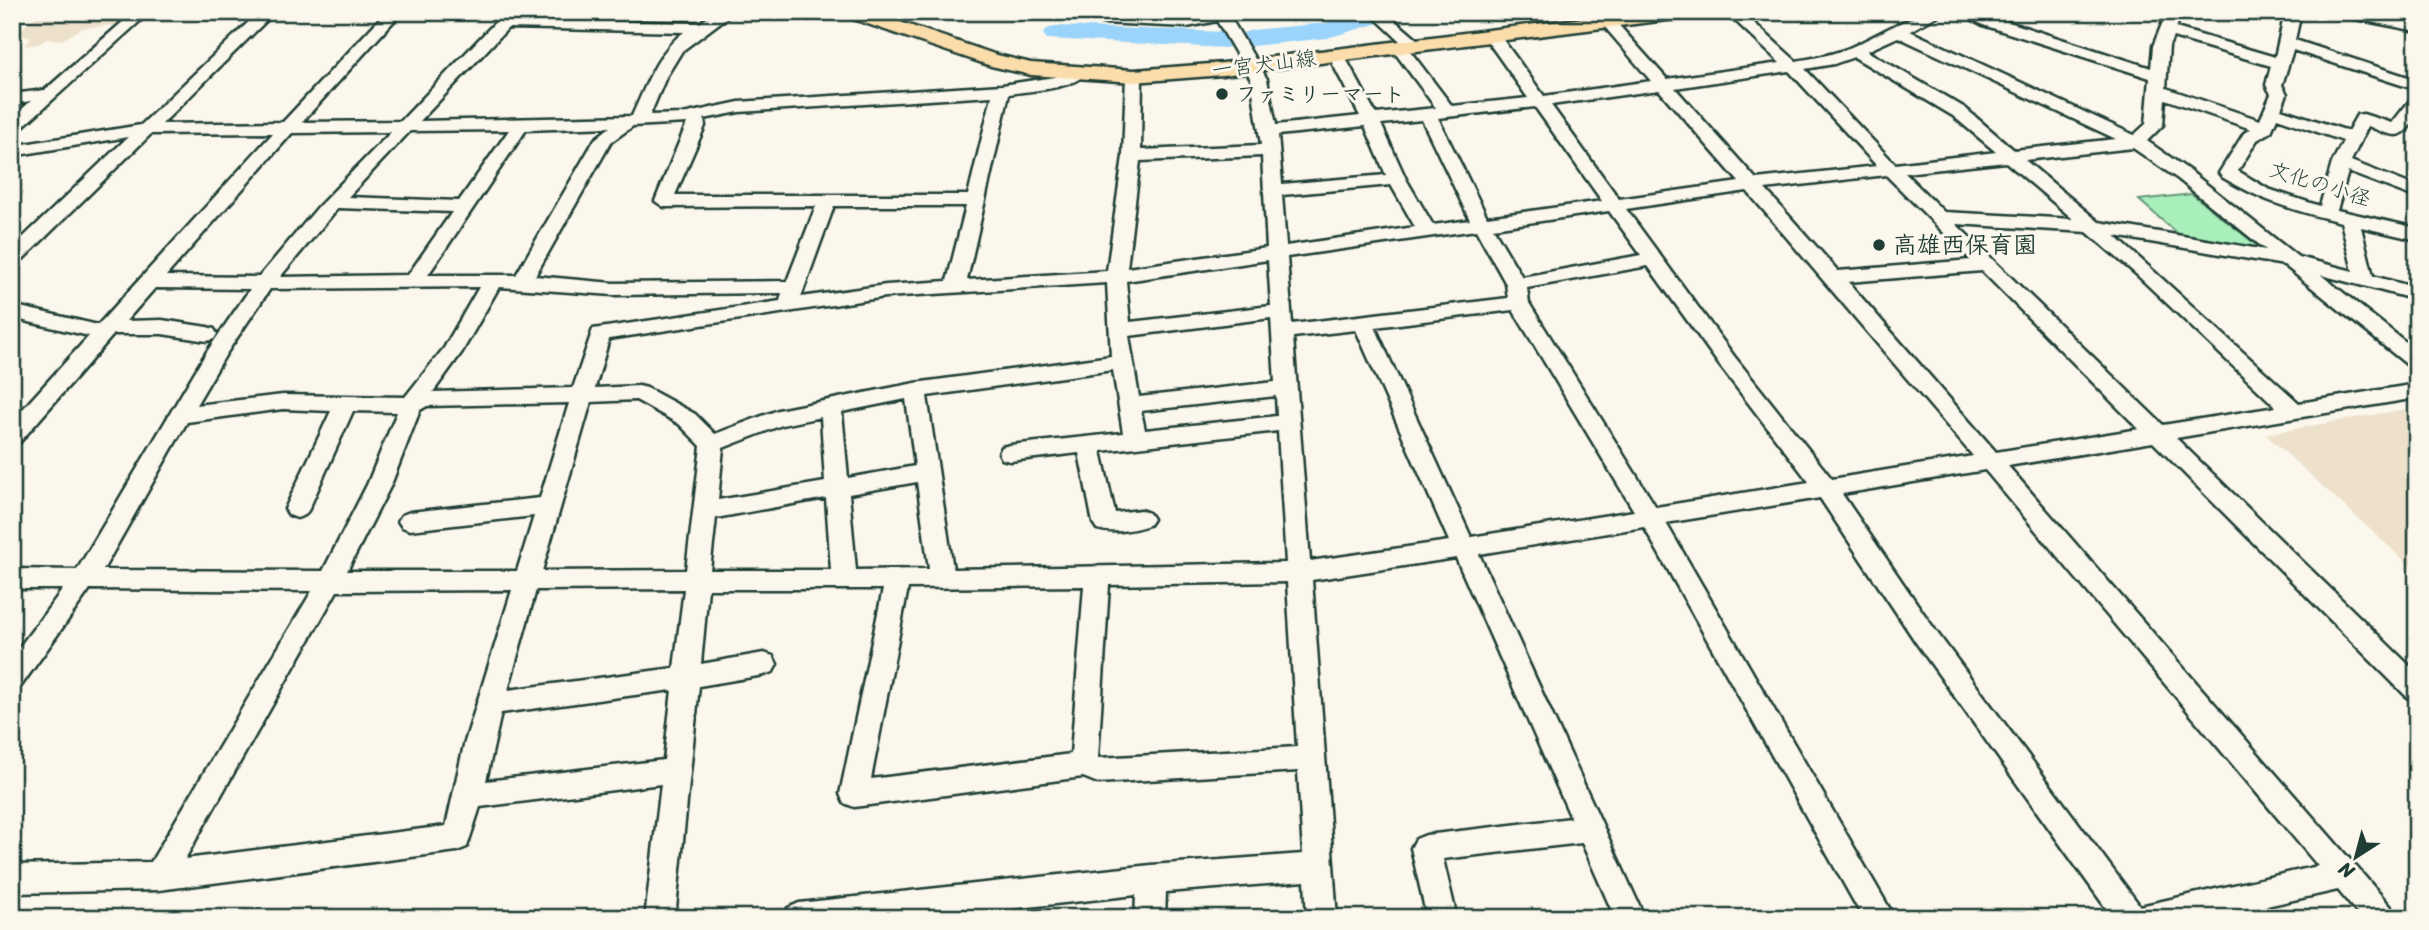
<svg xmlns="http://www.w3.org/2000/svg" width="2429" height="930" font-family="Sriracha,'Klee One',sans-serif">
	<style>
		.built { fill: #ede1cc }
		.green { fill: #a9efbb; stroke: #649678; stroke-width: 2 }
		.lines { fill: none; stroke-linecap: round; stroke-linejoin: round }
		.river { fill: #9bd4fb; fill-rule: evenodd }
		.minor-casing { stroke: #1f3d34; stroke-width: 5 }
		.major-casing { stroke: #1f3d34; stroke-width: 5 }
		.minor { fill: #fbf7ec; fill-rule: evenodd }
		.major { fill: #faddab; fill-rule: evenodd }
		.poi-dot { fill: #1f3d34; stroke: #fbf7ec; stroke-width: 2.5 }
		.labels { text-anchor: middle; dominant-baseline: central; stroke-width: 6; stroke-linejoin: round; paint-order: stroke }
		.far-street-label { font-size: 21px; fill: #1f3d34; stroke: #fbf7ec }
		.far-poi-label { font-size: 21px; font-weight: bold; fill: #1f3d34; stroke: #fbf7ec; text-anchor: start }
		.poi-label { font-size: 24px; font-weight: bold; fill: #1f3d34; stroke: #fbf7ec; text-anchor: start }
	</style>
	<rect width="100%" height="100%" fill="#fbf7ec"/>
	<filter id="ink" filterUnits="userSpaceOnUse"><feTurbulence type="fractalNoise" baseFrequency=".0143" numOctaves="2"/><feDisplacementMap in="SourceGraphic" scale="14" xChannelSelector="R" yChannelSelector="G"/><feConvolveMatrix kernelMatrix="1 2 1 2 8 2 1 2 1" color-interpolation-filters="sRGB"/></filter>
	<g filter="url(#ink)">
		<path class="built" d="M42,12H131L117,25L83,28L62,40L47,39L39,44L24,46L32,37L14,35Z
			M2417,407V572L2265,434Z"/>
		<path class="green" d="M2192,194L2263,250L2179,235L2139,200Z"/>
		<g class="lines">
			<path class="river" d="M1363,12L1379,13L1382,18L1379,23L1327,38L1252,46L1243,43L1239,38L1243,33L1252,30L1326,23Z
				M1056,26L1226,32L1235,35L1239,40L1235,45L1226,48L1047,39L1043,34L1047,29Z"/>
			<defs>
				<path id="minor" d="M134,12H150L18,131L12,132V118L31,101L12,104V94L45,90Z
					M259,12H275L162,124L283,122L386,12H402L302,122L401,121L505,12H521L516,19L699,23L717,12H734L682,51L666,77L650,115L683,114L739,102L1002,85L1055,77L1079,68L1085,70L1087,73C1070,90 1032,90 1009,94L967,280L1107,271L1123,156L1126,76L1128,73H1140L1142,76L1141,150L1261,145L1251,79L1217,21L1187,27L1102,23L1097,21L1091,12L1187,17L1227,12L1267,79L1276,125L1360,116L1328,55L1336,50L1344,55L1376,114L1436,108L1390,46L1392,43L1401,42L1369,12H1385L1419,41L1421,44L1419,47H1407L1452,106L1528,98L1484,36L1492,31L1498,33L1544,96L1651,81L1592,12H1607L1667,79L1780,63L1726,12H1742L1796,61C1814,58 1831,55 1849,48C1880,35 1910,12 1944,12L1910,31L2134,135L2146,124L2150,78L1983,25L1958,12H1978L2151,68L2153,46L2167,12H2182L2176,28L2275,57L2285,12H2301L2295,40L2417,80V90L2293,50L2282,85L2287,94L2281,109L2348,131L2357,115L2363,114L2392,123L2411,99L2417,98C2417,110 2412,134 2396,135C2387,135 2376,129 2368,126L2351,161L2417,187V198L2348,172L2337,210L2417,228V240L2361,227L2373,276L2417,288V300L2321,275L2417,351V369L2410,367L2284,265L2115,236L2299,403L2417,384V398L2176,438L2417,673V701L2408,698L2153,442L2008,466L2392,908L2396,918H2361L2338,890L2213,918H2113L1917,644L1820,498L1666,523L1895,918H1863L1644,527L1479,554L1645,918H1615L1582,843L1443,859L1457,918H1427L1411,848L1416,839L1426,835L1571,818L1456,558L1312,580L1337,918H1307L1305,881L1166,892L1165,918H1135L1136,895L930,918H784L788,908L799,903L1151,865L1303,854L1298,771L1098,783L1083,777L854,807L844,803L840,794L883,589H708L701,664L764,653L773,656L777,664L773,672L764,675L699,686L675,918H645L661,784L480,807L467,847L457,851L159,890L12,893V865L151,862L312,591L90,589L21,686L12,689V657L63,589H12V569L77,570L206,353L250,289L155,288L126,321L162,320L207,327L214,329L217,334L214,339L207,341L162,334H114L20,442L12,444V421L89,336L12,318V305L98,325L273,133L151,134L19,263L12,265V248L128,137L12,156V146L141,125ZM508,28L684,32C657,52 646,86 632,116L420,121ZM1898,37L2116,139L2014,150L1965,108L1867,51ZM2173,37L2271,66L2266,85L2271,94L2260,120L2166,88L2169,46ZM1854,57L1953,116L1996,152L1895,164L1805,69L1834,64ZM1789,71L1877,166L1756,179L1675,88ZM1659,90L1739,182L1619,199L1551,105ZM992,96L968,195H675L705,126L704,119L739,112ZM2165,99L2251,129L2244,133L2219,173L2222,177C2264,202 2295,211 2341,222L2353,271L2298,257L2190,171L2147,141L2163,125ZM1535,107L1602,201L1487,217L1438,118ZM2277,118L2343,141L2332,163L2320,206L2268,189L2238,171L2257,140L2271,132ZM1422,120L1470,220L1433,225L1406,179L1381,124ZM687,123L655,201L664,207L816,206L787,281L613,283L535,276L611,142L633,126ZM1365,126L1386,175L1282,184L1278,135ZM610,127L595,139L516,275H428L526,130ZM509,130L459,201L348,197L410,131ZM391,132L318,207L259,277L166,276L292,133ZM2133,148L2178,179L2266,250L2099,222L2025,160ZM1262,156L1267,248L1127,268L1140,161ZM2006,162L2073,219L1944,212L1905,173ZM1886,175L1971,260L1838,271L1765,189ZM1391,185L1415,227L1286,246L1282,195ZM1747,191L1973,456L1832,479L1734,356L1626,209ZM834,206H966L947,281L886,285L801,297ZM338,208L452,212L408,275L280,277ZM1609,211L1641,255L1522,277L1493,228ZM1956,224L2087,232L2136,274L2276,407L2163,425ZM1476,230L1506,284L1508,298L1292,324L1287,257ZM1268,260L1271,306L1130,322L1126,281ZM1648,266L1720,366L1809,482L1656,507L1529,303L1527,288ZM1982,271L2139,429L1996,452L1848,282ZM1107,283L1111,356L915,383L778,410L715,434L695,414L647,388L639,386L595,388L609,339L886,297ZM479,287L444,348L405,397L283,395L196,405L226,354L270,289ZM499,287L613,295L782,293L780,301L593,329L573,388L433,392L462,352ZM1513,310L1634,511L1471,537L1375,327ZM1271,318L1275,382L1139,397L1129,336ZM1356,330L1449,541L1310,561L1293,337ZM1113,370L1123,433L1010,445L1002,447L999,453L1002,459L1010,461L1079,453L1093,523L1097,529C1112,534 1134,530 1149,525L1153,519L1149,513L1141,510L1115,513L1101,451L1278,431L1286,563L953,569L927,396ZM1276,396L1277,416L1145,430L1141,411ZM906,399L915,466L848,478L842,412ZM636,400L679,424L701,446L686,570L542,571L591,402ZM569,403L540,498L410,512L402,515L398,521L402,527L410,530L534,516L517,571H347L391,485L420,410L427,406ZM283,409L331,411L285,509L289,515L297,518L305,515L309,509L353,411L397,412L367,485L323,571L103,570L187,422ZM821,417L825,482L718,500L723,448L782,425ZM1985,470L2318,866L2140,906L1935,630L1842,494ZM917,482L929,569L856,570L849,494ZM826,498L831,570H710L716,518ZM1287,582L1297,747L1098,758L1109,585ZM1084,586L1071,754L871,779L908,588ZM684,589L674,668L508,690L536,590ZM512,590L464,745L446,826L185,859L337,591ZM672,690L664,760L486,781L501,713Z
					M2338,12H2370L2417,21V31L2345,17Z"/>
				<path id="major" d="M841,12H871L997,55L1031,63L1134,70L1223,63L1633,12H1693L1683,18L1223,75L1134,82L1031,75L991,66L844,16Z"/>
			</defs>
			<use href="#minor" class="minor-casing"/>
			<use href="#major" class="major-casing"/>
			<use href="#minor" class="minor"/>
			<use href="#major" class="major"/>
		</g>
	</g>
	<g class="poi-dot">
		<circle cx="1222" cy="94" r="7"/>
		<circle cx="1879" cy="245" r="7"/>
	</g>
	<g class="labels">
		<g class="far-street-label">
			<text transform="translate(1264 64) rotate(-7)">一宮犬山線</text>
			<text transform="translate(2320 184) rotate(17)">文化の小径</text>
		</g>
		<g class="far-poi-label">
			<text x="1236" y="94">ファミリーマート</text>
		</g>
		<g class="poi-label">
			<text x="1893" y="245">高雄西保育園</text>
		</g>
	</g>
	<rect width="2429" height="930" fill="none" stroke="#fbf7ec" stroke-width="42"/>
	<rect x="21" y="21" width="2387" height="888" fill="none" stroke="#1f3d34" stroke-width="2.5" filter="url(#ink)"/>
	<g transform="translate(2356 857) rotate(216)" stroke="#fbf7ec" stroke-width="5" paint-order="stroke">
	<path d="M0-5L12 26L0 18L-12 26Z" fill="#1f3d34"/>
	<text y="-10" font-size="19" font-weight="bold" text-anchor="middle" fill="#1f3d34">N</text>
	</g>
</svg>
